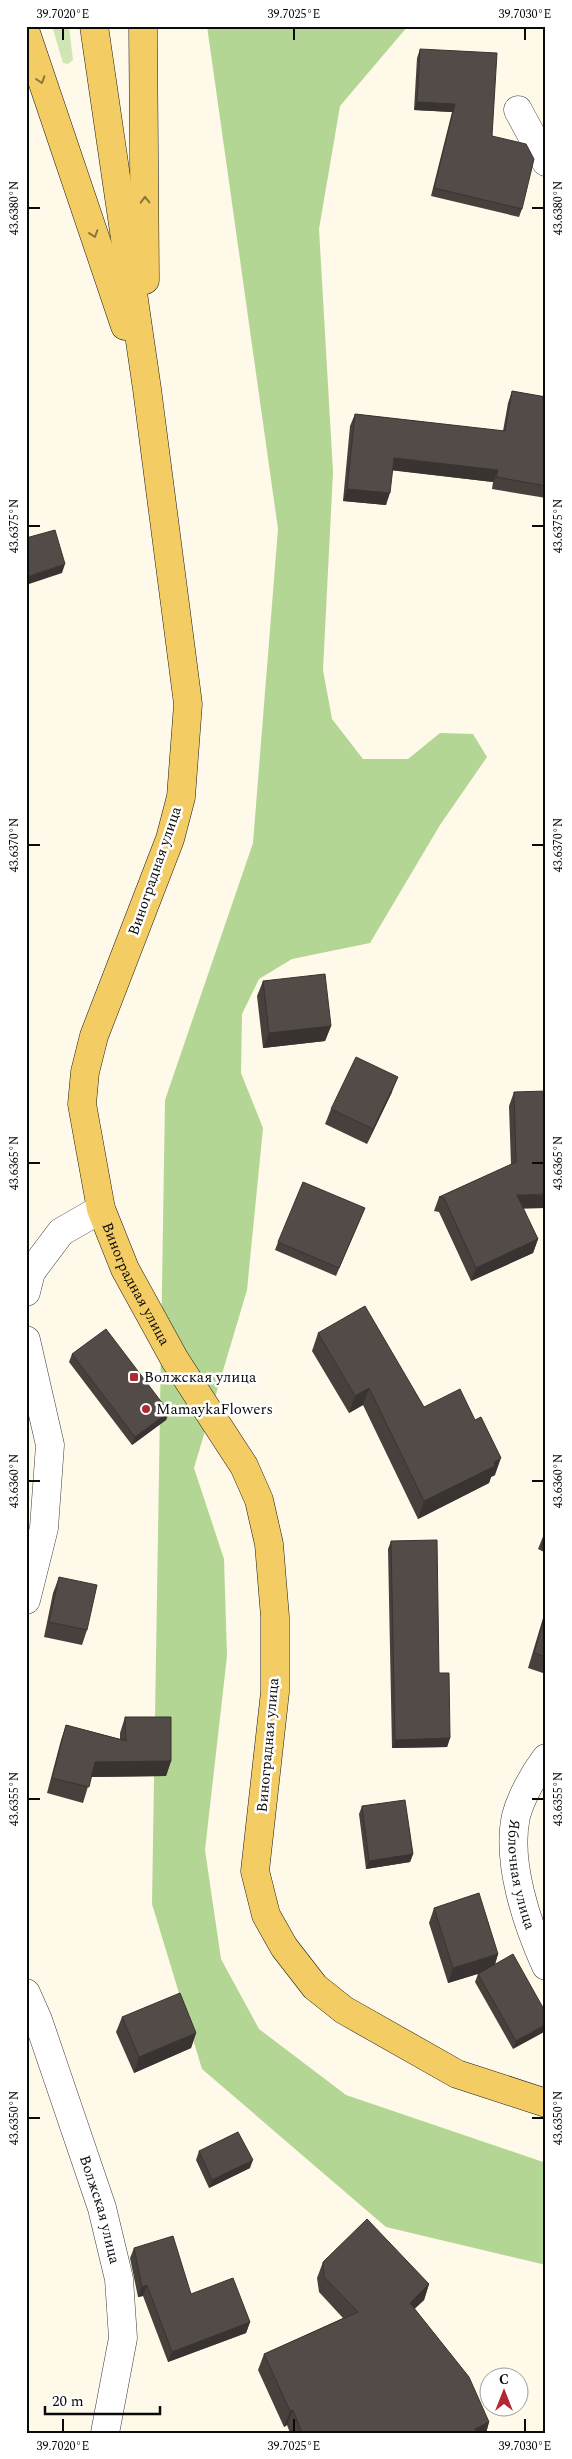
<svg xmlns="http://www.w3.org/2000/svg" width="572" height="2459" font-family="Spectral,serif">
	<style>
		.green { fill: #cfe6b4 }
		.forest { fill: #b4d694 }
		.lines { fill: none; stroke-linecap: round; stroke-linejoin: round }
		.minor-casing { stroke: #3d3d3d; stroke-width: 29 }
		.major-casing { stroke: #1b1b1b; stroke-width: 29 }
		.minor { stroke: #fff; stroke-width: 28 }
		.major { stroke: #f3cc63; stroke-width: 28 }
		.wall { fill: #47403d }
		.shaded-wall { fill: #393432 }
		.building { fill: #524b47; stroke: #393432 }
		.oneway { stroke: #8a753b }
		.ticks { fill: none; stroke: #0a0a0a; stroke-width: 2 }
		.poi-dot { fill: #b32933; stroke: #fff; stroke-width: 2 }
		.labels { text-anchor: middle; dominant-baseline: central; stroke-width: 5; stroke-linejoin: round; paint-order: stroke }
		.street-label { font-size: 15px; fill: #0a0a0a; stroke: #fff }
		.poi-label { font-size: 15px; fill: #0a0a0a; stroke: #fff; text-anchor: start }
		.neatline { fill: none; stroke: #0a0a0a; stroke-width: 2 }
		.ticks-label { font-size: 12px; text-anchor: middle; fill: #0a0a0a }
	</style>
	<rect width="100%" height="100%" fill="#fef9e8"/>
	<path class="green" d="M52,26H69L73,60L68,64L63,63Z"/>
	<path class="forest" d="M207,26H408L340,106L319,229L333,472L323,670L332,719L363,759H408L440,733L473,734L487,757L440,825L370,943L292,959L259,979L242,1014L241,1073L263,1128L247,1290L194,1468L224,1559L227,1656L205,1850L221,1959L259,2029L346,2095L546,2163V2265L386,2227L202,2069L152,1904L165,1100L253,843L278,529Z"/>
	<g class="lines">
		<defs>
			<g id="minor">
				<path d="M518,110L546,162"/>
				<path d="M26,1292L31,1272L61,1232L101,1209"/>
				<path d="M26,1340L50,1445L44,1528L26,1600"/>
				<path id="s1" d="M546,1758C534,1774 521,1797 516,1816C506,1862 527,1924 546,1966"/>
				<path id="s2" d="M26,1993L38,2020L102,2208L119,2279L123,2338L105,2433"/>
			</g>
			<g id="major">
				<path id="s3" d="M94,26L147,389L188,704L181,797L170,839L94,1036L85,1072L82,1104L101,1209L125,1269L175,1360L244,1466L259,1500L269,1544L275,1617V1692L255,1871L266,1915L284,1947L315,1987L344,2010L457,2074L546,2103"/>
				<path d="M143,26L145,280"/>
				<path d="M26,33L125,326"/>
			</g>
		</defs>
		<use href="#minor" class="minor-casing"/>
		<use href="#major" class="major-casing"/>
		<use href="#minor" class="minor"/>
		<use href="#major" class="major"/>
	</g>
	<path class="wall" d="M420,49L492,136L522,209L519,217L431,196L452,112L414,110L417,58Z
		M512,391L546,397V498L492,489L493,482L392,470L386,505L343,501L350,426L355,414L503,431L508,403Z
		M263,981L331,1026L325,1041L263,1048L257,996Z
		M392,1092L367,1144L325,1124L331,1109Z
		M514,1092L523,1209L538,1239L533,1253L471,1281L439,1212L434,1211L439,1197L511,1165L509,1106Z
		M365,1208L336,1276L275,1250L278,1242Z
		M318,1333L424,1407L495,1475L491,1477L489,1483L418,1519L363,1405L349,1413L312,1351Z
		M72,1354L169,1412L166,1420L132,1445L69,1362Z
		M546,1529V1553L538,1549Z
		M391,1541L439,1673L450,1738L447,1747L392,1748L388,1549Z
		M59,1577L87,1630L82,1645L44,1637L53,1593Z
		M546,1608V1674L528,1668Z
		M125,1717L171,1761L166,1776L91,1777L83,1803L47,1793L61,1740L66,1725L120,1739V1733Z
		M362,1806L413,1854L410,1862L366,1869L359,1814Z
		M434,1908L498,1954L495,1965L546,2013L513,2049L475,1982L478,1974L448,1983L429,1923Z
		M122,2017L196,2033L191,2048L134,2073L116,2032Z
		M199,2151L250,2168L209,2188L196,2160Z
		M134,2248L191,2294L250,2322L246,2333L168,2362L143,2296L138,2297L130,2258Z
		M323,2262L429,2284L424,2300L414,2309L489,2422L486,2433H290L287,2425L284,2427L258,2370L264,2354L343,2318L319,2292L317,2278Z"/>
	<path class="shaded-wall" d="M417,102L455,104L452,112L414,110Z
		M394,458L498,470L493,482L389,470Z
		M347,489L390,493L386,505L343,501Z
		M65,564L62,573L26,585V577Z
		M331,1026L325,1041L263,1048L269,1033Z
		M398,1077L392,1092L367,1144L373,1129Z
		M546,1194V1208L512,1209L517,1195Z
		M538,1239L533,1253L471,1281L476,1268Z
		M369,1388L363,1405L349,1413L355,1396Z
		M169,1412L166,1420L132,1445L135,1437Z
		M501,1458L495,1475L491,1477L489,1483L418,1519L424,1501Z
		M450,1738L447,1747L392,1748L395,1740Z
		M171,1761L166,1776L90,1777L95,1762Z
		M413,1854L410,1862L366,1869L369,1861Z
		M498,1954L493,1969L448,1983L453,1968Z
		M546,2024V2031L513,2049L516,2041Z
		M196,2033L191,2048L134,2073L139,2057Z
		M253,2160L250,2168L209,2188L212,2180Z
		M429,2284L424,2300L404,2319L410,2303Z
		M147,2285L143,2296L138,2297L142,2287Z
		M250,2322L246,2333L168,2362L172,2352Z
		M293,2410L287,2425L284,2427L290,2411Z
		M489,2422L486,2433H474L475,2429Z"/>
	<path class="building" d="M420,49L497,53L492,136L526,144L534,159L522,209L434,188L455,104L417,102Z
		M512,391L546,397V486L496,477L498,470L394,458L390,493L347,489L355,414L505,431Z
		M55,530L65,564L26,577V538Z
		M325,974L331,1026L269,1033L263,981Z
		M356,1057L398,1077L373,1129L331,1109Z
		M546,1091V1194L517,1195L538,1239L476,1268L444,1198L439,1197L516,1162L514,1092Z
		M303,1182L365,1208L339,1268L278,1242Z
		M365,1306L424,1407L460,1389L475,1420L481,1417L501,1458L494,1462L495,1466L424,1501L369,1388L355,1396L318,1333Z
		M106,1329L169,1412L135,1437L72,1354Z
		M437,1540L439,1673H449L450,1738L395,1740L391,1541Z
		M59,1577L97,1585L87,1630L49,1622Z
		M546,1612V1657L534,1653Z
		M125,1717H171V1761L95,1762L89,1787L52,1778L66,1725L126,1741Z
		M405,1800L413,1854L369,1861L362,1806Z
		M479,1893L498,1954L453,1968L434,1908Z
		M513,1954L546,2013V2024L516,2041L478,1974Z
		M180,1993L196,2033L139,2057L122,2017Z
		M238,2132L253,2160L212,2180L199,2151Z
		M367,2219L429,2284L410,2303L469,2377L489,2422L475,2429L477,2433H302L293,2410L290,2411L264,2354L358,2312L324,2277L323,2262Z
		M173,2236L191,2294L233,2278L250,2322L172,2352L147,2285L142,2287L134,2248Z"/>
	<defs><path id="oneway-chevron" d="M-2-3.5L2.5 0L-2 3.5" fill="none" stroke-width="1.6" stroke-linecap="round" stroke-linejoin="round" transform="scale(1.25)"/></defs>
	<g class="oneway">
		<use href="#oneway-chevron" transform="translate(41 80) rotate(72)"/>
		<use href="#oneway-chevron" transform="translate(145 200) rotate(-91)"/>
		<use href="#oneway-chevron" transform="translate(94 234) rotate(71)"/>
	</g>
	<path class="ticks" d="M63,28V40M294,28V40M525,28V40M28,208H40M532,208H544M28,526H40M532,526H544M28,845H40M532,845H544M28,1163H40M532,1163H544M28,1481H40M532,1481H544M28,1799H40M532,1799H544M28,2118H40M532,2118H544M63,2419V2432M294,2419V2432M525,2419V2432"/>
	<g class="poi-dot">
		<rect x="129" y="1372" width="10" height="10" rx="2.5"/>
		<circle cx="146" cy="1409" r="5"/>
	</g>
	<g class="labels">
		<g class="street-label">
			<text transform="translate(155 871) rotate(-71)">Виноградная улица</text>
			<text stroke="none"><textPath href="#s3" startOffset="1291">Виноградная улица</textPath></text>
			<text transform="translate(268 1745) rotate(-85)">Виноградная улица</text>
			<text stroke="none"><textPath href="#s1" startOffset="125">Яблочная улица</textPath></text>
			<text stroke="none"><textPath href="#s2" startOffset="229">Волжская улица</textPath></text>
		</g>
		<g class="poi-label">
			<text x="144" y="1377">Волжская улица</text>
			<text x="156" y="1409">MamaykaFlowers</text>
		</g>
	</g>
	<rect width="572" height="2459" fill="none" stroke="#ffffff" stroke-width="55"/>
	<g transform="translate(504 2392)"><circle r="24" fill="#ffffff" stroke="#9d9d9d"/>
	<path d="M0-4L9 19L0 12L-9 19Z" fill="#b32933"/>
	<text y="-8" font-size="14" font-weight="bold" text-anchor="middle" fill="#0a0a0a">С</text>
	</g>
	<path d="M45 2406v8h115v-8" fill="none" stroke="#0a0a0a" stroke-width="2.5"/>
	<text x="52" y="2406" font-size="15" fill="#0a0a0a" stroke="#ffffff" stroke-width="4" paint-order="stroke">20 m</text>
	<rect x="28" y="28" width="516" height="2404" class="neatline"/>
	<g class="ticks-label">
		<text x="63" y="18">39.7020°E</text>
		<text x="294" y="18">39.7025°E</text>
		<text x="525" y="18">39.7030°E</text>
		<text transform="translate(14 208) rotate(-90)" y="4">43.6380°N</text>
		<text transform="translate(558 208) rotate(-90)" y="4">43.6380°N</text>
		<text transform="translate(14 526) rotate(-90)" y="4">43.6375°N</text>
		<text transform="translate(558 526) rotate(-90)" y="4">43.6375°N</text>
		<text transform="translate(14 845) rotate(-90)" y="4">43.6370°N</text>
		<text transform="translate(558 845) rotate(-90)" y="4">43.6370°N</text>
		<text transform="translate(14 1163) rotate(-90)" y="4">43.6365°N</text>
		<text transform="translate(558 1163) rotate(-90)" y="4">43.6365°N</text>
		<text transform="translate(14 1481) rotate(-90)" y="4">43.6360°N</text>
		<text transform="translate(558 1481) rotate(-90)" y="4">43.6360°N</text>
		<text transform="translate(14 1799) rotate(-90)" y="4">43.6355°N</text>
		<text transform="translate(558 1799) rotate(-90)" y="4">43.6355°N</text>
		<text transform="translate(14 2118) rotate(-90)" y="4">43.6350°N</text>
		<text transform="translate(558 2118) rotate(-90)" y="4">43.6350°N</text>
		<text x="63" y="2450">39.7020°E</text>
		<text x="294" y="2450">39.7025°E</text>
		<text x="525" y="2450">39.7030°E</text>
	</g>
</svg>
